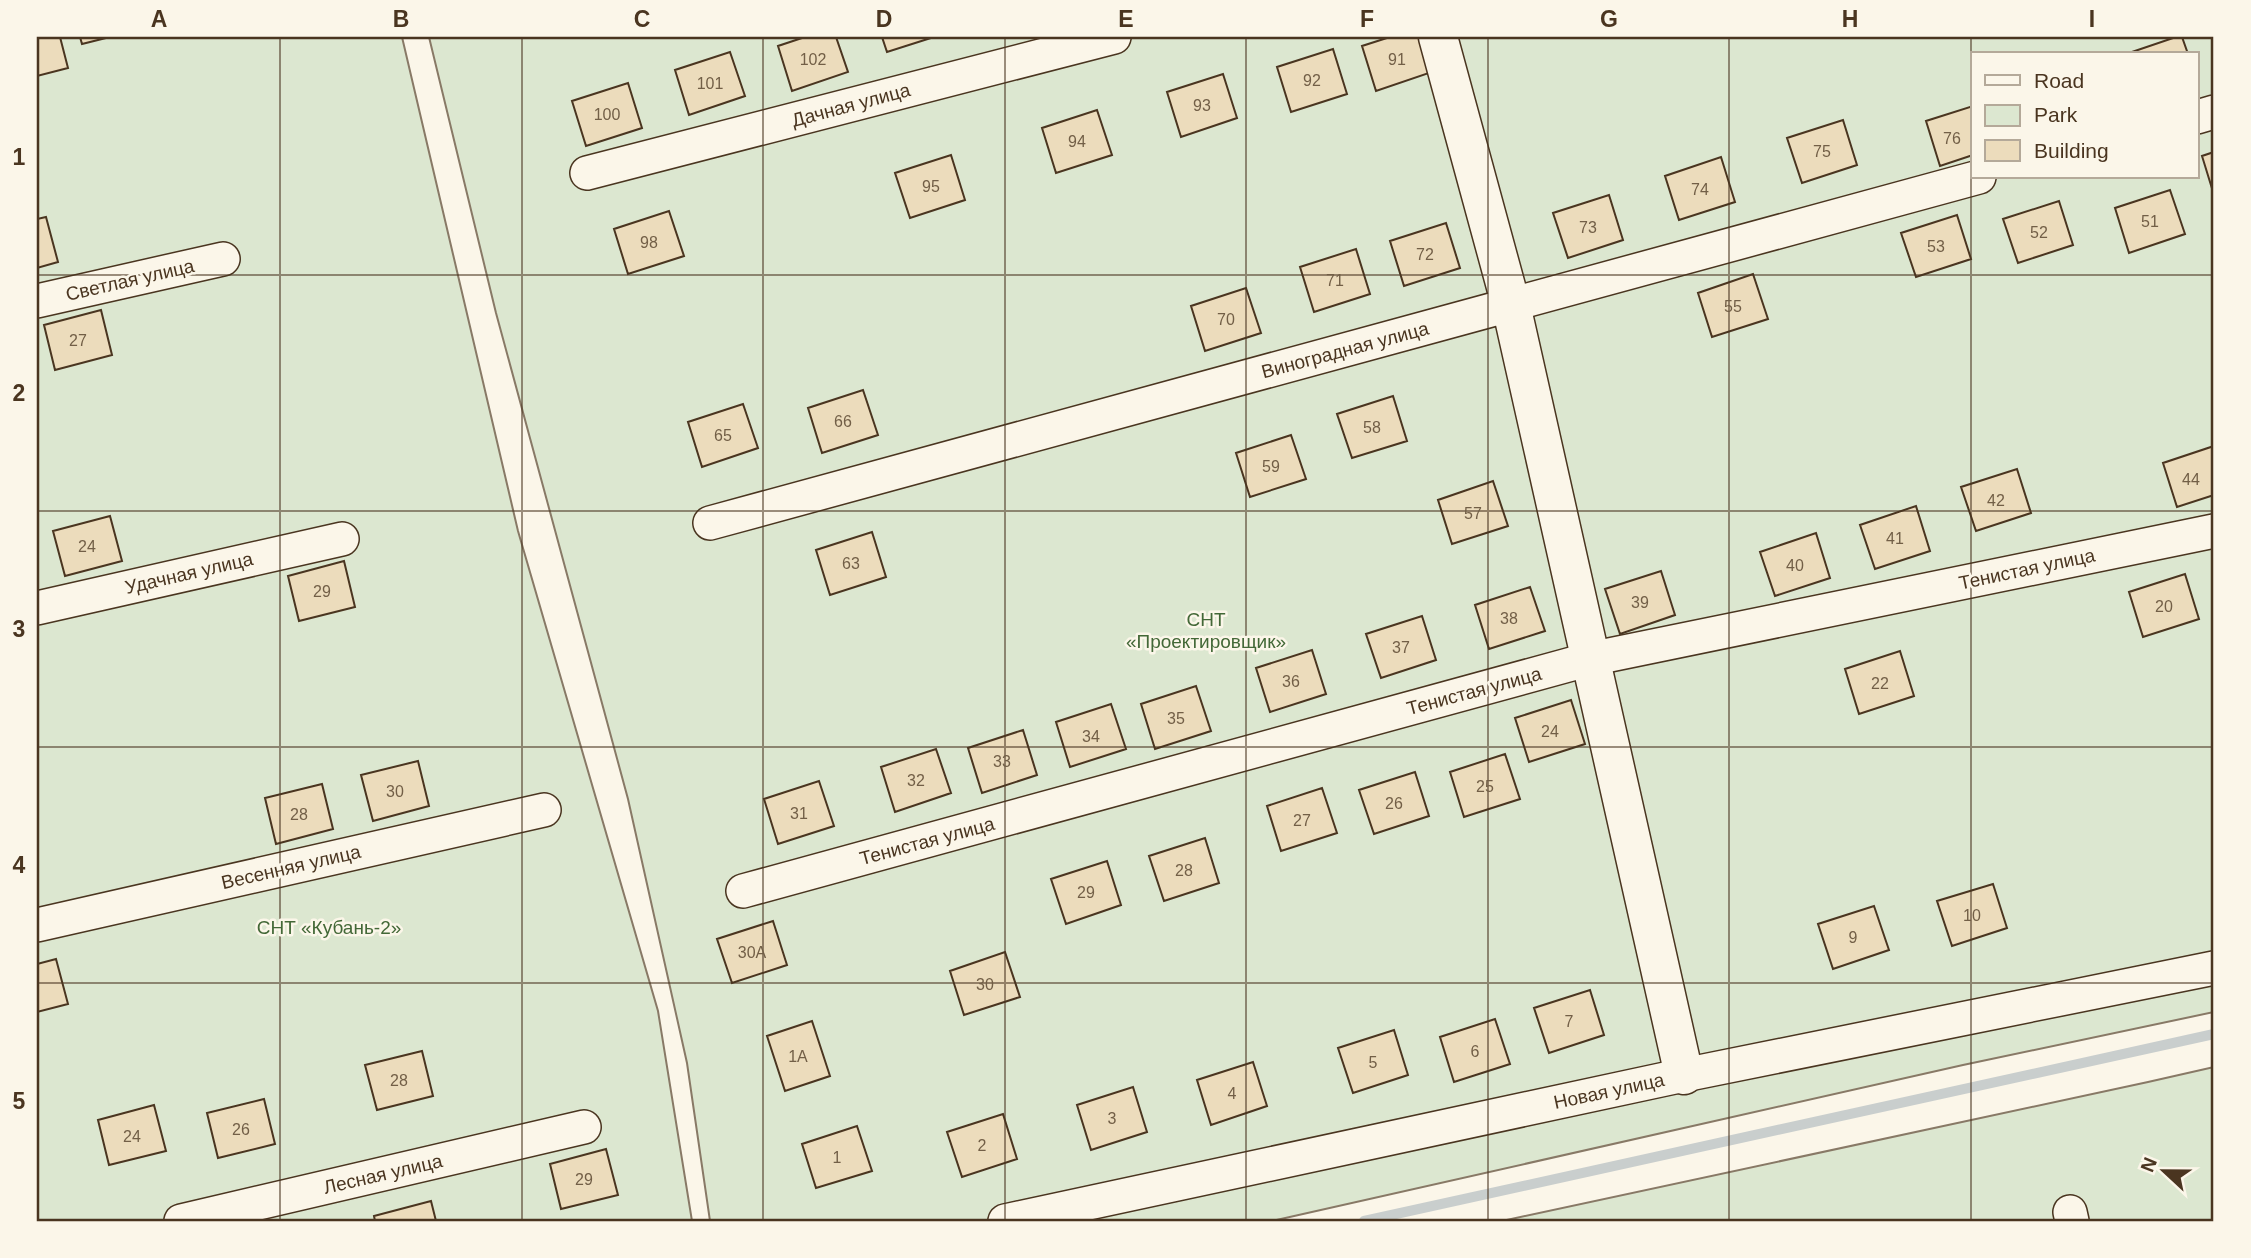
<svg xmlns="http://www.w3.org/2000/svg" width="2251" height="1258" font-family="Arial,sans-serif">
	<style>
		.green { fill: #dce7d0; stroke: #887966; stroke-width: 2; fill-rule: evenodd }
		.lines { fill: none; stroke-linecap: round; stroke-linejoin: round }
		.stream { stroke: #c9cecd; stroke-width: 10 }
		.building { fill: #ecdcbc; stroke: #4a3520; stroke-width: 2 }
		.street-casing { stroke: #4a3520; stroke-width: 36 }
		.secondary-casing { stroke: #4a3520; stroke-width: 41 }
		.street { stroke: #fbf6e9; stroke-width: 33 }
		.secondary { stroke: #fbf6e9; stroke-width: 38 }
		.grid { fill: none; stroke: #4a3520; stroke-width: 2; stroke-opacity: 0.55 }
		.labels { text-anchor: middle; dominant-baseline: central; stroke-width: 5; stroke-linejoin: round; paint-order: stroke }
		.number-label { font-size: 16px; fill: #725f47 }
		.street-label { font-size: 19px; fill: #4a3520; stroke: #fbf6e9 }
		.park-label { font-size: 19px; fill: #436837; stroke: #fbf6e9 }
		.neatline { fill: none; stroke: #4a3520; stroke-width: 2.5 }
		.grid-label { font-size: 23px; text-anchor: middle; font-weight: bold; fill: #4a3520 }
	</style>
	<rect width="100%" height="100%" fill="#fbf6e9"/>
	<path class="green" d="M37,37H402L518,531L658,1011L692,1221H37Z
		M429,37H2214V1012L1963,1065L1272,1221H710L687,1063L628,799L496,313ZM1973,54H2197V177H1973Z
		M2214,1067V1221H1502L2148,1082Z"/>
	<g class="lines">
		<path class="stream" d="M1364,1221L2214,1034"/>
	</g>
	<path class="building" d="M37,37H60L68,68L37,76Z
		M80,37H110L82,44Z
		M805,37H836L848,72L792,91L778,46Z
		M882,37H934L887,52Z
		M1390,37H1420L1432,72L1376,91L1362,46Z
		M2176,37H2182L2188,54H2126Z
		M1333,49L1347,94L1291,112L1277,67Z
		M730,52L745,96L689,115L675,70Z
		M1223,74L1237,118L1181,137L1167,92Z
		M628,83L642,128L586,146L572,101Z
		M1973,106V155L1940,166L1926,121Z
		M1097,110L1112,155L1056,173L1042,128Z
		M1843,120L1857,165L1802,183L1787,138Z
		M2214,152V195L2202,156Z
		M951,155L965,200L910,218L895,173Z
		M1721,157L1735,202L1679,220L1665,176Z
		M2170,190L2185,234L2129,253L2115,208Z
		M1609,195L1623,240L1568,258L1553,213Z
		M2059,201L2073,245L2018,263L2003,219Z
		M669,211L684,256L628,274L614,229Z
		M1957,215L1971,259L1916,277L1901,233Z
		M46,217L58,262L37,268V219Z
		M1446,223L1460,268L1404,286L1390,241Z
		M1356,249L1370,294L1314,312L1300,267Z
		M1753,274L1768,319L1712,337L1698,293Z
		M1246,288L1261,333L1205,351L1191,306Z
		M101,310L112,355L55,370L44,325Z
		M863,390L878,435L822,453L808,408Z
		M1393,396L1407,441L1352,458L1337,414Z
		M743,404L758,448L702,467L688,422Z
		M1291,435L1306,479L1250,497L1236,453Z
		M2214,446V495L2177,507L2163,463Z
		M2017,469L2031,513L1976,531L1961,487Z
		M1493,481L1508,526L1452,544L1438,500Z
		M1916,506L1930,551L1875,569L1860,525Z
		M110,516L122,561L65,576L53,531Z
		M872,532L886,577L830,595L816,550Z
		M1816,533L1830,578L1775,596L1760,552Z
		M344,561L355,607L299,621L288,576Z
		M1661,571L1675,615L1620,634L1605,589Z
		M2185,574L2199,619L2143,637L2129,592Z
		M1530,587L1545,631L1489,649L1475,605Z
		M1422,616L1436,660L1381,678L1366,634Z
		M1312,650L1326,694L1270,712L1256,668Z
		M1900,651L1914,696L1859,714L1845,669Z
		M1196,686L1211,731L1155,749L1141,704Z
		M1571,700L1585,744L1529,762L1515,718Z
		M1111,704L1126,749L1070,767L1056,722Z
		M1023,730L1037,775L982,793L968,748Z
		M936,749L951,793L895,812L881,767Z
		M1505,754L1520,799L1464,817L1450,772Z
		M418,761L429,806L373,821L361,775Z
		M1415,772L1429,816L1374,834L1359,790Z
		M819,781L834,826L778,844L764,799Z
		M322,784L333,829L276,844L265,798Z
		M1322,788L1337,833L1281,851L1267,806Z
		M1205,838L1219,883L1164,901L1149,856Z
		M1107,861L1121,905L1066,924L1051,879Z
		M1993,884L2007,928L1952,946L1937,901Z
		M1874,906L1889,950L1833,969L1818,924Z
		M773,921L787,965L732,983L717,939Z
		M1005,952L1020,997L964,1015L950,971Z
		M56,959L68,1004L37,1012V964Z
		M1590,990L1604,1035L1549,1053L1534,1008Z
		M1495,1019L1510,1064L1454,1082L1440,1037Z
		M812,1021L830,1076L785,1091L767,1036Z
		M1394,1030L1408,1075L1353,1093L1338,1048Z
		M422,1051L433,1096L377,1110L365,1065Z
		M1253,1062L1267,1106L1211,1125L1197,1080Z
		M1133,1087L1147,1132L1091,1150L1077,1105Z
		M264,1099L275,1144L218,1158L207,1113Z
		M154,1105L166,1151L109,1165L98,1120Z
		M1003,1114L1017,1159L962,1177L947,1132Z
		M857,1126L872,1171L816,1188L802,1144Z
		M606,1149L618,1195L561,1209L550,1164Z
		M431,1201L436,1221H375L374,1216Z"/>
	<g class="lines">
		<defs>
			<path id="street" d="M2197,117L2214,112
				M587,173L1114,37
				M37,301L223,259
				M710,523L1979,177
				M37,608L342,539
				M743,891L1590,659L2214,531
				M37,925L544,810
				M2070,1212L2072,1221
				M181,1221L584,1127
				M1005,1221L1684,1075L2214,968"/>
			<path id="secondary" d="M1438,37L1511,305L1684,1075"/>
		</defs>
		<use href="#street" class="street-casing"/>
		<use href="#secondary" class="secondary-casing"/>
		<use href="#street" class="street"/>
		<use href="#secondary" class="secondary"/>
	</g>
	<path class="grid" d="M280,37V1221M522,37V1221M763,37V1221M1005,37V1221M1246,37V1221M1488,37V1221M1729,37V1221M1971,37V1221M37,275H2214M37,511H2214M37,747H2214M37,983H2214"/>
	<g class="labels">
		<g class="number-label">
			<text x="813" y="59">102</text>
			<text x="1397" y="59">91</text>
			<text x="1312" y="80">92</text>
			<text x="710" y="83">101</text>
			<text x="1202" y="105">93</text>
			<text x="607" y="114">100</text>
			<text x="1952" y="138">76</text>
			<text x="1077" y="141">94</text>
			<text x="1822" y="151">75</text>
			<text x="931" y="186">95</text>
			<text x="1700" y="189">74</text>
			<text x="2150" y="221">51</text>
			<text x="1588" y="227">73</text>
			<text x="2039" y="232">52</text>
			<text x="649" y="242">98</text>
			<text x="1936" y="246">53</text>
			<text x="1425" y="254">72</text>
			<text x="1335" y="280">71</text>
			<text x="1733" y="306">55</text>
			<text x="1226" y="319">70</text>
			<text x="78" y="340">27</text>
			<text x="843" y="421">66</text>
			<text x="1372" y="427">58</text>
			<text x="723" y="435">65</text>
			<text x="1271" y="466">59</text>
			<text x="2191" y="479">44</text>
			<text x="1996" y="500">42</text>
			<text x="1473" y="513">57</text>
			<text x="1895" y="538">41</text>
			<text x="87" y="546">24</text>
			<text x="851" y="563">63</text>
			<text x="1795" y="565">40</text>
			<text x="322" y="591">29</text>
			<text x="1640" y="602">39</text>
			<text x="2164" y="606">20</text>
			<text x="1509" y="618">38</text>
			<text x="1401" y="647">37</text>
			<text x="1291" y="681">36</text>
			<text x="1880" y="683">22</text>
			<text x="1176" y="718">35</text>
			<text x="1550" y="731">24</text>
			<text x="1091" y="736">34</text>
			<text x="1002" y="761">33</text>
			<text x="916" y="780">32</text>
			<text x="1485" y="786">25</text>
			<text x="395" y="791">30</text>
			<text x="1394" y="803">26</text>
			<text x="799" y="813">31</text>
			<text x="299" y="814">28</text>
			<text x="1302" y="820">27</text>
			<text x="1184" y="870">28</text>
			<text x="1086" y="892">29</text>
			<text x="1972" y="915">10</text>
			<text x="1853" y="937">9</text>
			<text x="752" y="952">30А</text>
			<text x="985" y="984">30</text>
			<text x="1569" y="1021">7</text>
			<text x="1475" y="1051">6</text>
			<text x="798" y="1056">1А</text>
			<text x="1373" y="1062">5</text>
			<text x="399" y="1080">28</text>
			<text x="1232" y="1093">4</text>
			<text x="1112" y="1118">3</text>
			<text x="241" y="1129">26</text>
			<text x="132" y="1136">24</text>
			<text x="982" y="1145">2</text>
			<text x="837" y="1157">1</text>
			<text x="584" y="1179">29</text>
		</g>
		<g class="street-label">
			<text transform="translate(851 105) rotate(-15)">Дачная улица</text>
			<text transform="translate(130 280) rotate(-13)">Светлая улица</text>
			<text transform="translate(1345 350) rotate(-15)">Виноградная улица</text>
			<text transform="translate(2027 569) rotate(-12)">Тенистая улица</text>
			<text transform="translate(189 573) rotate(-13)">Удачная улица</text>
			<text transform="translate(1474 691) rotate(-15)">Тенистая улица</text>
			<text transform="translate(927 841) rotate(-15)">Тенистая улица</text>
			<text transform="translate(291 867) rotate(-13)">Весенняя улица</text>
			<text transform="translate(1609 1091) rotate(-12)">Новая улица</text>
			<text transform="translate(383 1174) rotate(-13)">Лесная улица</text>
		</g>
		<g class="park-label">
			<text x="1206" y="619">СНТ<tspan x="1206" dy="22">«Проектировщик»</tspan></text>
			<text x="329" y="927">СНТ «Кубань-2»</text>
		</g>
	</g>
	<rect width="2251" height="1258" fill="none" stroke="#fbf6e9" stroke-width="77"/>
	<rect x="1971" y="52" width="228" height="126" fill="#fbf6e9" stroke="#b4a999" stroke-width="2"/>
	<rect x="1985" y="75" width="35" height="10" fill="#fbf6e9" stroke="#b4a999" stroke-width="2"/>
	<text x="2034" y="88" font-size="21" fill="#4a3520">Road</text>
	<rect x="1985" y="105" width="35" height="21" fill="#dce7d0" stroke="#b4a999" stroke-width="2"/>
	<text x="2034" y="122" font-size="21" fill="#4a3520">Park</text>
	<rect x="1985" y="140" width="35" height="21" fill="#ecdcbc" stroke="#b4a999" stroke-width="2"/>
	<text x="2034" y="158" font-size="21" fill="#4a3520">Building</text>
	<g transform="translate(2164 1171) rotate(292)" stroke="#fbf6e9" stroke-width="5" paint-order="stroke">
	<path d="M0-5L12 26L0 18L-12 26Z" fill="#4a3520"/>
	<text y="-10" font-size="19" font-weight="bold" text-anchor="middle" fill="#4a3520">N</text>
	</g>
	<rect x="38" y="38" width="2174" height="1182" class="neatline"/>
	<g class="grid-label">
		<text x="159" y="27">A</text>
		<text x="401" y="27">B</text>
		<text x="642" y="27">C</text>
		<text x="884" y="27">D</text>
		<text x="1126" y="27">E</text>
		<text x="1367" y="27">F</text>
		<text x="1609" y="27">G</text>
		<text x="1850" y="27">H</text>
		<text x="2092" y="27">I</text>
		<text x="19" y="165">1</text>
		<text x="19" y="401">2</text>
		<text x="19" y="637">3</text>
		<text x="19" y="873">4</text>
		<text x="19" y="1109">5</text>
	</g>
</svg>
